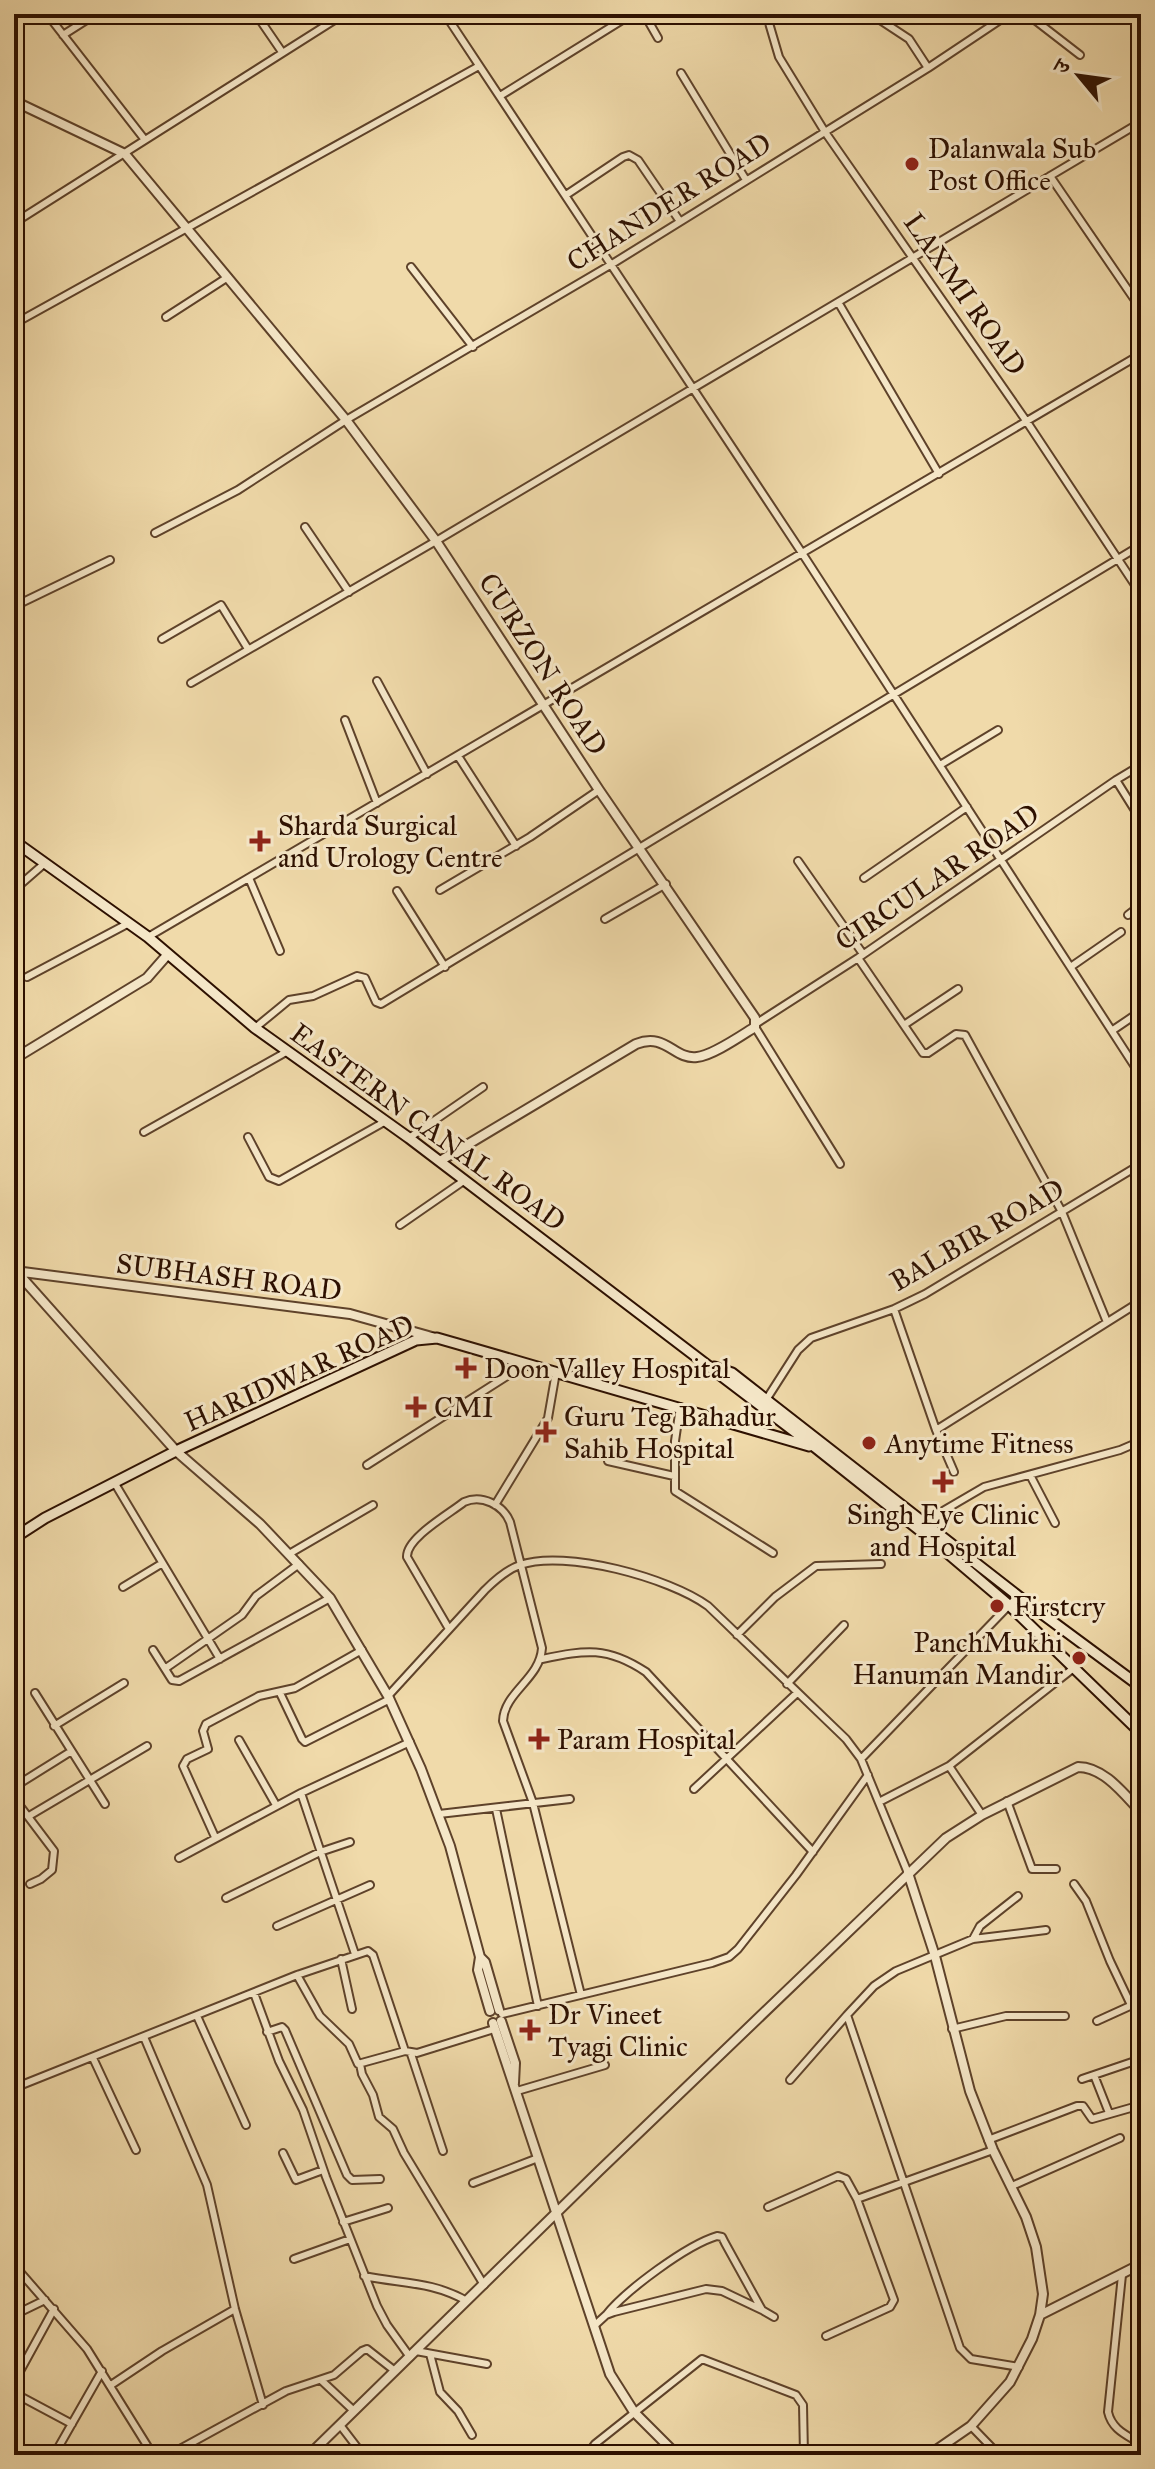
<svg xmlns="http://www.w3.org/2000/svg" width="1155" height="2469" font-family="'IM FELL Great Primer','Noto Serif Devanagari',serif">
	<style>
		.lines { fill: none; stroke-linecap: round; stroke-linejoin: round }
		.minor-casing { stroke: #5e422a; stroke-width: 10 }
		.tertiary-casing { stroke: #5e422a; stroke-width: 12 }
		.secondary-casing { stroke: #2d1000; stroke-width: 13 }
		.minor { stroke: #f5e7c8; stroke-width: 6 }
		.tertiary { stroke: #f5e7c8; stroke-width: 8 }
		.secondary { stroke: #f5e7c8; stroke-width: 9 }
		.poi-dot { fill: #8f2418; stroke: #f5e7c8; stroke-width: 3 }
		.labels { text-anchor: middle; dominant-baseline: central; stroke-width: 6; stroke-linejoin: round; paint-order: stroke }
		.poi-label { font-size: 28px; fill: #2d1000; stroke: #f5e7c8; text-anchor: start }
		.street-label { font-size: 28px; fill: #2d1000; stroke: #f5e7c8 }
	</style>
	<rect width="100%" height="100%" fill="#f0daaa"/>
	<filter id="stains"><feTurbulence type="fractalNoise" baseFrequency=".0025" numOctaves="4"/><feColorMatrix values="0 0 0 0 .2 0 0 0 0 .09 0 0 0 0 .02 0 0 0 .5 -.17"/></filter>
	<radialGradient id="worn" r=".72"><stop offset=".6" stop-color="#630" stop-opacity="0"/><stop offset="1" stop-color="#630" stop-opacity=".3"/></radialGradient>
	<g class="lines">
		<defs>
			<path id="minor" d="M47,14L145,140
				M256,14L282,52
				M445,14L802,553L1141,1076
				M641,14L646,17L658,38
				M762,14L769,23L779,57L825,132L1027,422L1141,594
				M871,14L909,39L928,68
				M1027,14L1080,55
				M63,35L96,14
				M681,73L746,180
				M500,96L632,14
				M1050,176L1141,309
				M566,195L623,157L629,155L638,160L679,220
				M14,223L344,14
				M411,267L473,347
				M838,302L939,474
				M166,317L228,277
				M14,324L479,66
				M305,527L349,592
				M155,533L238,490L346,420L612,264L928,68L1009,14
				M14,602L21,603L110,560
				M162,639L221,605L248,649
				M377,681L427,774
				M191,683L436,541L1141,122
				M345,720L377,803
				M458,756L516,846
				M940,765L998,730
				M1116,780L1141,820
				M798,861L863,954
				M249,878L280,951
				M864,878L967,807
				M14,890L45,863
				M440,890L530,837L599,790
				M397,891L445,967
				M1128,915L1141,905
				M605,919L666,884
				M148,937L1141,354
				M858,958L923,1053H928L956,1034L965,1035L1062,1212L1107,1322
				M1072,966L1121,932
				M27,977L129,923
				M757,1023L858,958L1116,780L1141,765
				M904,1025L958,989
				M755,1027L840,1164
				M255,1028L289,1000L313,996L357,976L365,978L376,1002L381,1004L1141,545
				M1113,1030L1141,1011
				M144,1132L288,1051
				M248,1137L269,1177L279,1181L386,1121
				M409,1138L483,1087
				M400,1225L465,1180
				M894,1309L936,1430L954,1472
				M766,1400L798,1350L811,1338L894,1309L925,1294L1141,1164
				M680,1407L675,1441V1491L773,1553
				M936,1430L1141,1301
				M608,1461L674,1476
				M367,1465L526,1364
				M1030,1475L1055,1523
				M114,1482L220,1659
				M495,1505L548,1418L556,1372
				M924,1522L984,1487L1120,1450L1141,1441
				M289,1554L373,1505
				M123,1587L161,1564
				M449,1629L407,1557C406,1538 449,1514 464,1502C482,1494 503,1505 510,1522L542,1648C540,1679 504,1692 503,1721L533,1803L581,1995
				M737,1635L775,1597L816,1566L881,1564
				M153,1650L172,1680L179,1681L330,1598
				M542,1659C586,1650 607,1646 646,1672L813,1852
				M166,1668L242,1615L256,1596L299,1564
				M787,1684L844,1625
				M35,1693L105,1804
				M280,1693L302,1739L305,1742L390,1699
				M388,1696L485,1590C495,1580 506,1570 520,1565C565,1549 670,1578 708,1606L846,1739L861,1759L908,1873
				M54,1726L124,1683
				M239,1740L276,1805
				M861,1759L1018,1596
				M14,1787L70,1752
				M694,1789L797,1693
				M301,1793L355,1954
				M14,1798L54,1851L52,1870L41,1879L30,1884
				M1007,1801L1032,1869H1056
				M879,1802L949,1766
				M496,1809L538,2006
				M439,1814L570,1799
				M982,1815L949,1766L1075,1667
				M29,1816L147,1746
				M215,1837L183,1766L187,1759L208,1749L203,1731L206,1724L259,1696L295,1688L362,1650
				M179,1858L301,1793L410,1742
				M1074,1884L1086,1901L1110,1961L1131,2005
				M226,1898L320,1852L350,1842
				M277,1926L370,1885
				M973,1939L980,1926L1018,1896
				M341,1959L352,2009
				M297,1975L320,2016L349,2044L358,2064L405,2051
				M254,1993L279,2061L303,2110L326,2177L377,2306L387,2325L410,2357
				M502,2014L712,1963L729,1957L738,1949L796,1875L868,1775
				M197,2016L246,2125
				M1097,2021L1141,2001
				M952,2029L1006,2016H1065
				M267,2032L282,2027L285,2030L347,2175L352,2180L380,2179
				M144,2037L207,2185L235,2309L263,2405
				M411,2054L443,2151
				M93,2058L136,2150
				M360,2064L362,2074L373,2095L379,2117L393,2129L404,2153L484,2285
				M1094,2075L1109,2113
				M1082,2079L1141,2059
				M790,2080L847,2015
				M14,2088L297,1975L368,1951L373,1955L405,2051L417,2053L494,2029
				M517,2091L605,2065
				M988,2140L1077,2106H1083L1092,2119L1141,2105
				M283,2153L296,2180L323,2170
				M473,2183L538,2158
				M1012,2186L1120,2138
				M857,2199L993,2150
				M768,2207L838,2176L846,2179L857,2199L894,2300L890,2307L826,2336
				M343,2222L388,2208
				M294,2259L350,2239
				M14,2265L87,2349L153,2455
				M1122,2275L1108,2412C1112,2430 1127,2435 1141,2444
				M364,2276C403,2284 431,2281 467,2301
				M14,2315L45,2300
				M606,2315C626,2290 687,2245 717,2236L722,2237L725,2243L762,2310L774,2317
				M594,2326L606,2315L614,2312L706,2289L722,2291L762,2310
				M416,2351L487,2364
				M430,2354L440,2392L458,2411L472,2435
				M1019,2367L971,2359L960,2348L847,2015L874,1986L896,1971L973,1939L1046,1930
				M321,2380L354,2411
				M14,2382L54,2309
				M111,2385L162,2351L235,2309
				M14,2393L72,2424
				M340,2425L363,2455
				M971,2426L999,2455
				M54,2455L102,2371
				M169,2455L286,2391L334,2375L362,2351L367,2349L395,2371
				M587,2455L595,2444L702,2359L796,2395L803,2405L804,2455"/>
			<path id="tertiary" d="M14,101L125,154L346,420L436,541L599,790L755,1018V1027C742,1035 712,1056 697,1057C674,1060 666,1032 636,1044L440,1161
				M14,1059L147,978L168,954
				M15,1271L350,1314L432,1337
				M16,1271L176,1451L260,1524L330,1598L388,1696L421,1769L450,1846L480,1957L485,1962L499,2010
				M908,1873L935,1956L970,2091L993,2150L1026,2217L1036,2247L1043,2294L1040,2315L1032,2339L1010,2382L971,2426L929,2455
				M480,1957L478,1970L490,2011
				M501,2021L515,2063L514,2083
				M493,2023L610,2374L634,2412L677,2455
				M1040,2315L1141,2264
				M309,2455L599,2171L946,1838L982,1815L1078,1767C1104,1767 1124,1794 1141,1812"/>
			<path id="secondary" d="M14,841L148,937L255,1028L409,1138L816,1448L937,1544L1010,1606L1141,1733
				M714,1367L732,1373L1018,1596L1141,1687
				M14,1538L45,1518L176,1451L416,1340L437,1338L458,1344L809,1446"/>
		</defs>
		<use href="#minor" class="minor-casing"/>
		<use href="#tertiary" class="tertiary-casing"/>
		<use href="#secondary" class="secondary-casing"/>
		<use href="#minor" class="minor"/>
		<use href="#tertiary" class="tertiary"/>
		<use href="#secondary" class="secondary"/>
	</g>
	<g class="poi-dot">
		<circle cx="912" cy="164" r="8"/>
		<path d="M256 829h8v8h8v8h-8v8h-8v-8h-8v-8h8z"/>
		<path d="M462 1356h8v8h8v8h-8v8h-8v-8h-8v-8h8z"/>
		<path d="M412 1395h8v8h8v8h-8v8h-8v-8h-8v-8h8z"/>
		<path d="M542 1420h8v8h8v8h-8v8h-8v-8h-8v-8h8z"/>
		<circle cx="869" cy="1443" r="8"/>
		<path d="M939 1470h8v8h8v8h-8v8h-8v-8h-8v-8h8z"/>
		<circle cx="997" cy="1606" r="8"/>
		<circle cx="1079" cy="1658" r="8"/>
		<path d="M535 1727h8v8h8v8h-8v8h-8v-8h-8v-8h8z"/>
		<path d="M526 2018h8v8h8v8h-8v8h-8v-8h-8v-8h8z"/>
	</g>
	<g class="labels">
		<g class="poi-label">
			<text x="928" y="148">Dalanwala Sub<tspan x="928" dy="32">Post Office</tspan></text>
			<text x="278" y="825">Sharda Surgical<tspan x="278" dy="32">and Urology Centre</tspan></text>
			<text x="484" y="1368">Doon Valley Hospital</text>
			<text x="434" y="1407">CMI</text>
			<text x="564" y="1416">Guru Teg Bahadur<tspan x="564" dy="32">Sahib Hospital</tspan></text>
			<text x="885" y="1443">Anytime Fitness</text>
			<text x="943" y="1514" text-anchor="middle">Singh Eye Clinic<tspan x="943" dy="32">and Hospital</tspan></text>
			<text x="1013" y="1606">Firstcry</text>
			<text x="1063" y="1642" text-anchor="end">PanchMukhi<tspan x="1063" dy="32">Hanuman Mandir</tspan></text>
			<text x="557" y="1739">Param Hospital</text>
			<text x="548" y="2014">Dr Vineet<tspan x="548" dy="32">Tyagi Clinic</tspan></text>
		</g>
		<g class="street-label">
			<text transform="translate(669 202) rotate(-32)">CHANDER ROAD</text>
			<text transform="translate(965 294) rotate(55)">LAXMI ROAD</text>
			<text transform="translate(543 664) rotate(57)">CURZON ROAD</text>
			<text transform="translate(937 877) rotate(-34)">CIRCULAR ROAD</text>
			<text transform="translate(428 1127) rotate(36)">EASTERN CANAL ROAD</text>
			<text transform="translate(977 1235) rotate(-30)">BALBIR ROAD</text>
			<text transform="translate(229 1277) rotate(7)">SUBHASH ROAD</text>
			<text transform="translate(299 1373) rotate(-24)">HARIDWAR ROAD</text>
		</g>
	</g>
	<rect width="1155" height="2469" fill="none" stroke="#f0daaa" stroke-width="48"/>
	<rect x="16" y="16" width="1123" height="2437" fill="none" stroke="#2d1000" stroke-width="4"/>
	<rect x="24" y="24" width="1107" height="2421" fill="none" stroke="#2d1000" stroke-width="2"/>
	<g transform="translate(1079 76) rotate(299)" stroke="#f5e7c8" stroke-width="6" paint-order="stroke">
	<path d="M0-6L14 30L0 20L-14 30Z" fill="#2d1000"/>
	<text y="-12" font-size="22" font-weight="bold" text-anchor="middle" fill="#2d1000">उ</text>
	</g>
	<rect width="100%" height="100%" filter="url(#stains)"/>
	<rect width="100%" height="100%" fill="url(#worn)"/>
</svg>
